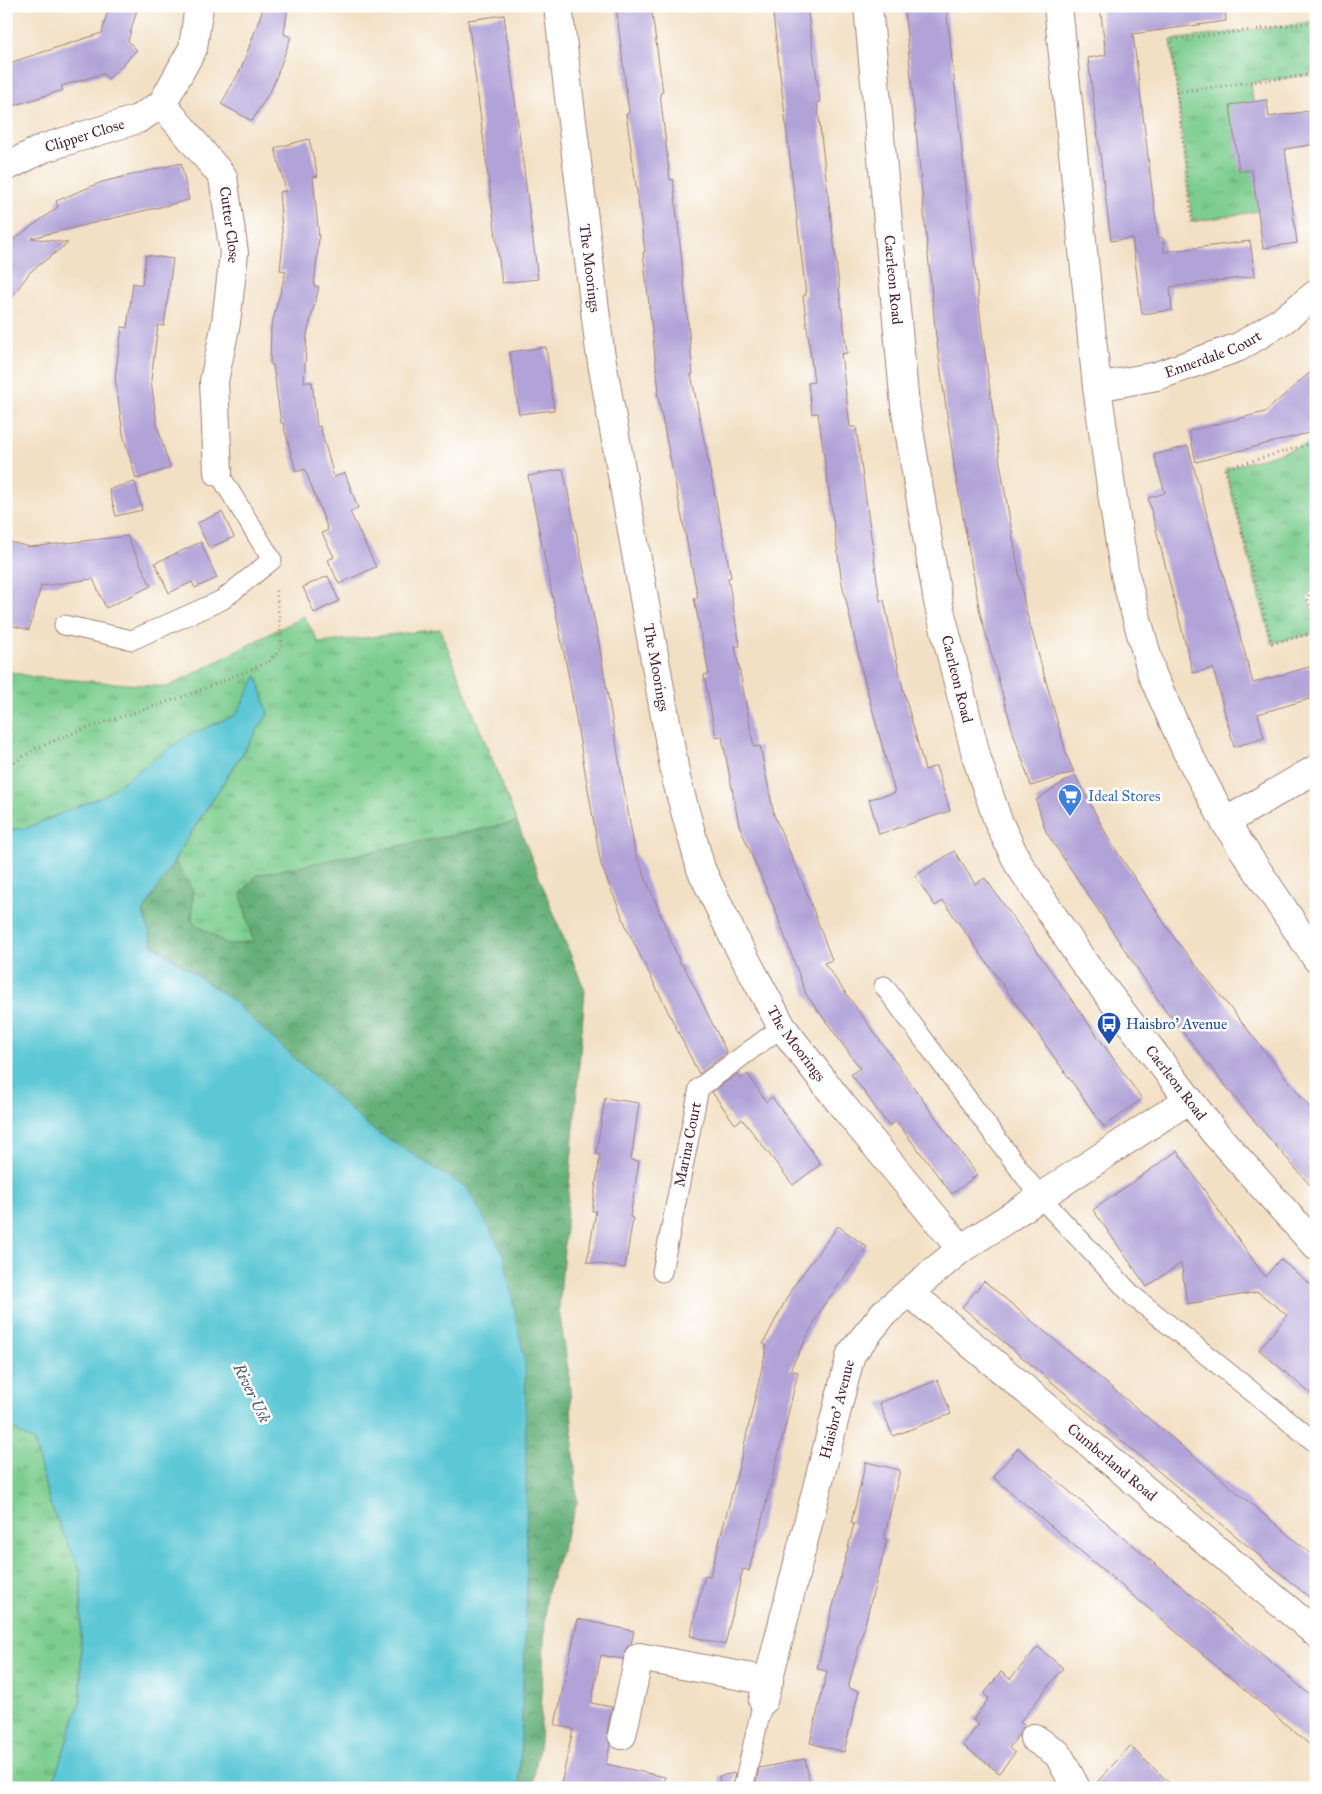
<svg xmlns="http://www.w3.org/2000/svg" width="1322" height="1794" font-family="'IM FELL Great Primer',serif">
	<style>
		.grass { fill: url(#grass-tufts); stroke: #63765c }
		.forest { fill: url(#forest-crowns); stroke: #586852 }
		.water { fill: #5cc7d5; stroke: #537380 }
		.building { fill: #b1a3d8 }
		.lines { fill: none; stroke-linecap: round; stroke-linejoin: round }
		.lane-casing { stroke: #9e8078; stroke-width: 21 }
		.street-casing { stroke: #9e8078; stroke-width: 30 }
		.secondary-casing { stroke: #9e8078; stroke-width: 30 }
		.path { stroke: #9e8078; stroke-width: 3; stroke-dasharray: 1 4; stroke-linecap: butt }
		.lane { stroke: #fff; stroke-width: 19 }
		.street { stroke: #fff; stroke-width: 28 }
		.secondary { stroke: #fff; stroke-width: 28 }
		.labels { text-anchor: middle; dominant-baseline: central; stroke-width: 5; stroke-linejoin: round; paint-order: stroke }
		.street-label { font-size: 15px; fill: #4a1f2b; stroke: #fff }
		.shop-label { font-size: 15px; fill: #366cbe; stroke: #fff; text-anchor: start }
		.transit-label { font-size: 15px; fill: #164399; stroke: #fff; text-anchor: start }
		.water-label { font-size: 16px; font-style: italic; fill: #505a66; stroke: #fff }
	</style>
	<defs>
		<pattern id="grass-tufts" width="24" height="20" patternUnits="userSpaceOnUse" patternTransform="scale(1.25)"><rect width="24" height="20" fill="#7ccd8e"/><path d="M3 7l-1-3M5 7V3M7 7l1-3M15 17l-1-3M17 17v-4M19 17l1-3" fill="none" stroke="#68a674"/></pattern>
		<pattern id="forest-crowns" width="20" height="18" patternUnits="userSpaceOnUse" patternTransform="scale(1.25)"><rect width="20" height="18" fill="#65b079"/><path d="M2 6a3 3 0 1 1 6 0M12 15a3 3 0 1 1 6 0" fill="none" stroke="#558f63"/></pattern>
	</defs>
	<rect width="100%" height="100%" fill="#fff"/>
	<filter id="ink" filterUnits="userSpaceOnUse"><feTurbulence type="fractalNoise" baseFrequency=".02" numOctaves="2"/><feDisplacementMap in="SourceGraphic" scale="10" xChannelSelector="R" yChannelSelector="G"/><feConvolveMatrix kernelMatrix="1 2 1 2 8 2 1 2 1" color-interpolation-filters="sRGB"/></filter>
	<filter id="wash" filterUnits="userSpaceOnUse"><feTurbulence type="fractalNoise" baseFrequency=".0096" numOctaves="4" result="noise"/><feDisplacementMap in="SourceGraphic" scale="20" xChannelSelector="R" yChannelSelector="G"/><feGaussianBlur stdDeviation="1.12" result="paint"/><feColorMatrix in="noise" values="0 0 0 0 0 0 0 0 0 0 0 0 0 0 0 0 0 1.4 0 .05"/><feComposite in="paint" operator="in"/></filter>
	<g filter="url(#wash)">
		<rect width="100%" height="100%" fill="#f2e0c4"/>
		<path class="grass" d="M1316,22V74L1251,83L1265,210L1192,222L1171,40Z
			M1316,442V582L1307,598L1316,618V633L1272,643L1225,469Z
			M304,616L319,643L440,629L517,822L257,875L241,894L253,941L229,945L192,922L193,891L174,860L268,714L257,676L236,715L187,736L105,795L27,828L6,830V671L34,677L168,687Z
			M6,1425L34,1441L50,1504L81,1572V1700L51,1788H6Z"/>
		<path class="forest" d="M517,822L585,991L559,1310L569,1376L577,1503L546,1595L540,1742L532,1788H519L527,1584L467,1188L369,1127L228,997L153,944L143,912L174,860L193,891L192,922L229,945L253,941L241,894L257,875Z"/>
		<path class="water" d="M257,675L268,714L197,823L143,912L153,945L228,997L369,1127L467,1188L504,1255L525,1363L527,1584L519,1788H51L81,1700V1572L50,1504L34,1441L6,1425V830L27,828L105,795L187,736L236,715Z"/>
		<g id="blocks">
			<path class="building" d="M109,6H138L128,41L137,50L108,79L103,74L61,86L63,90L6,108V64L102,33Z
				M264,6H288L284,34L291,37L273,86L252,121L221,104L241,69Z
				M616,6H651L663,92L660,93L670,180L673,179L679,234L693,374H691L731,577L728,578L740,646H735L754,747L760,746L774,815L803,883L832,960L824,963L977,1175L952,1194L896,1121L889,1126L851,1074L860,1068L806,994L774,907L739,825L722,736L716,737L704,675L709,674L694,598H698L657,392L659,391L643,252H645L630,141L626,114L629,113Z
				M772,6H807L820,102H817L847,353L841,354L850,427H856L880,601L884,600L902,685L925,770L936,766L950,811L879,834L869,799L895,793L863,675L842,583L818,413L812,414L808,383L814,382L803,296L806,295Z
				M904,6H946L982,332L1000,463L1025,607L1067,756L1074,772L1031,786L1013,732L980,613L955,471L936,337Z
				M1100,6H1225L1226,21L1133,34L1158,238H1163L1164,252L1250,241L1255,276L1170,287L1172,310L1142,314L1132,238L1111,241L1088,58L1106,55Z
				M504,15L538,279L502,283L468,20Z
				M1267,100L1269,117L1316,110V144L1285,149L1297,243L1263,248L1252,170L1239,171L1230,105Z
				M309,139L318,176L313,177L319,238L314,286L319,287L307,334L304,382H312L317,427L320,426L334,477L345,473L358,508L350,512L376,567L339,584L328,560L334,557L322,533L328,530L305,469L296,472L283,423H281L273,365L270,364L271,327L286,271L280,270L283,242L279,192L286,191L275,148Z
				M181,163L189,200L31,238L68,243L30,272L6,305V245L58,207L56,201L102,182Z
				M146,255L173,259L164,326L158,325L151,380L157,425L170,468L136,479L123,434L115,377L122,327L127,328L133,283L142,285Z
				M546,347L554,410L519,414L510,352Z
				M1316,367V431L1196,462L1189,431L1265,412Z
				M1188,446L1253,683L1316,665V697L1258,714L1264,738L1234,747L1213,668L1193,673L1148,498L1165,493L1154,455Z
				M563,469L597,633L635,852L681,965L683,964L727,1053L699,1074L629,933L601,865L569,678L528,476Z
				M135,482L142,510L116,516L109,489Z
				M222,512L234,537L209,548L197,523Z
				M127,536L151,586L106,608L93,579L41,586L29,630L6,624V541L30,547Z
				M201,542L217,578L195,588L192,582L169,593L155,563Z
				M328,576L339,601L314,613L303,587Z
				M1075,775L1110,841L1175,939L1316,1115V1192L1250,1116L1165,1010L1046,832L1036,800Z
				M954,851L975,884L985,878L1142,1099L1104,1127L943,901L935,906L915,876Z
				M737,1074L740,1079L748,1074L766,1102L772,1097L821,1164L793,1185L742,1119L735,1124L712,1092Z
				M605,1098L639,1103L631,1160L639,1161L630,1217L633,1218L625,1268L587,1262L596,1211H592L600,1155L596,1154Z
				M1177,1151L1265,1277L1280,1259L1316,1289V1398L1259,1350L1287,1315L1258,1292L1187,1304L1181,1263L1147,1287L1093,1210Z
				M838,1226L867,1247L821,1309L790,1370L798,1372L782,1440L749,1571L743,1569L725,1645L690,1636L705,1575L710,1576L740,1463L767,1346L763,1344L792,1288Z
				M984,1281L1316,1558V1603L962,1307Z
				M938,1380L951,1414L893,1436L879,1403Z
				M1018,1448L1316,1700V1750L993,1477Z
				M866,1462L900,1470L884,1539L887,1540L848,1688L859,1691L844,1752L810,1743L827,1671L817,1669L854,1524L851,1523Z
				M578,1619L634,1631L631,1644L627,1647L623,1659L601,1655L591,1703L612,1707L607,1732L610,1745L606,1764L665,1777L664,1788H575L561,1785L573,1729L555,1725Z
				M1038,1647L1063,1668L1020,1722L1025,1726L1009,1748L1015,1753L999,1773L963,1745L979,1724L973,1720L989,1698L984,1694L1001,1672L1010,1679Z
				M1130,1746L1175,1788H1092Z
				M805,1759L811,1788H755L759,1768Z
				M735,1773L732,1788H720L719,1776Z"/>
		</g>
	</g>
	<g filter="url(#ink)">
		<use href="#blocks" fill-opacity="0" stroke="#9e8078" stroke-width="1"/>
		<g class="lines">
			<defs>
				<g id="lane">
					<path d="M64,625L132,640L222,600L272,560L218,472"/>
					<path d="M884,986L1040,1197L1133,1296L1316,1443"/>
					<path id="s1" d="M662,1272L699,1088L782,1027"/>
					<path d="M743,1788L763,1701"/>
				</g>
				<g id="street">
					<path id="s2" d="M199,6L193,48L162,104L223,177L234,253L226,323L214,381L218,472"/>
					<path id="s3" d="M558,6L600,351L676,778L701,869L735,940L782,1027L842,1105L961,1249"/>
					<path d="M1058,6L1097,387L1111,487L1125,575L1152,674L1186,750L1225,822L1316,958"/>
					<path id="s4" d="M6,167L44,148L138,119L162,104"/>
					<path id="s5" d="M1097,387L1157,376L1239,347L1283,320L1316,294"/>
					<path d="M1225,822L1316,769"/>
					<path id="s6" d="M909,1292L1316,1633"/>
					<path id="s7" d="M763,1701L851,1354L884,1313L961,1249L1188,1100"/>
					<path d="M622,1735L639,1657L769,1681"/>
					<path d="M1034,1738L1058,1754L1076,1788"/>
				</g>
				<g id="secondary">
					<path id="s8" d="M868,6L905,406L938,602L977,759L998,821L1018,863L1084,963L1214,1132L1316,1246"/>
				</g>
			</defs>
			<use href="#lane" class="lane-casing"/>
			<use href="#street" class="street-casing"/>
			<use href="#secondary" class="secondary-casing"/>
			<path class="path" d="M1176,92L1316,74
				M1192,222L1171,40L1316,22
				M1316,442L1225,469L1272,643L1316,633
				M1316,582L1307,598L1316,618
				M6,768L35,749L78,731L188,695L269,662L282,647L276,590"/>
			<use href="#lane" class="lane"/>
			<use href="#street" class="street"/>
			<use href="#secondary" class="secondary"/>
		</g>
	</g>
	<defs>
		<symbol id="supermarket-pin" viewBox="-11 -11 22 30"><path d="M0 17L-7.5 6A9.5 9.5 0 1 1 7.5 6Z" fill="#3f7fe0" stroke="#fff"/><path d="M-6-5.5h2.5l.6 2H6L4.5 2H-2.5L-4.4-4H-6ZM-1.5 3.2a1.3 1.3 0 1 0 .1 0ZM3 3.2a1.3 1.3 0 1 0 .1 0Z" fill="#fff"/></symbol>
		<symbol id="bus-pin" viewBox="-11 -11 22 30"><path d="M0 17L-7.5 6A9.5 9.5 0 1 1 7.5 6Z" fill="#1a4fb4" stroke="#fff"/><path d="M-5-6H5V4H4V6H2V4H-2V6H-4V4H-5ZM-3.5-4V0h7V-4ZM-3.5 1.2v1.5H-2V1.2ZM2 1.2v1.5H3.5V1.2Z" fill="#fff"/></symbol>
	</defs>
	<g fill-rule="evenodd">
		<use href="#supermarket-pin" x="1056" y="782" width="28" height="38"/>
		<use href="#bus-pin" x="1095" y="1010" width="28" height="38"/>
	</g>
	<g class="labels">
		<g class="street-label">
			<text stroke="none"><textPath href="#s4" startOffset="85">Clipper Close</textPath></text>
			<text stroke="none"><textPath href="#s2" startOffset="250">Cutter Close</textPath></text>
			<text stroke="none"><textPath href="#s3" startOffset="264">The Moorings</textPath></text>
			<text stroke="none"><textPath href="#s8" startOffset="275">Caerleon Road</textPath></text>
			<text stroke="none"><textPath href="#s5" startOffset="121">Ennerdale Court</textPath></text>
			<text stroke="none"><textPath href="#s3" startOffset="669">The Moorings</textPath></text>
			<text stroke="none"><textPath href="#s8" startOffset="680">Caerleon Road</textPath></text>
			<text stroke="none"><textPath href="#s3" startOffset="1075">The Moorings</textPath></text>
			<text stroke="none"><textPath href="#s8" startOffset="1145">Caerleon Road</textPath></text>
			<text stroke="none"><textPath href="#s1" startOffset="130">Marina Court</textPath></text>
			<text stroke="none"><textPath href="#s7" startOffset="301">Haisbro' Avenue</textPath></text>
			<text stroke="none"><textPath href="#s6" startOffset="265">Cumberland Road</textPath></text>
		</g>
		<g class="shop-label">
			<text x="1088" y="796">Ideal Stores</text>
		</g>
		<g class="transit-label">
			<text x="1126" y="1024">Haisbro' Avenue</text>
		</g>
		<g class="water-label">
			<text transform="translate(252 1393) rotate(64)">River Usk</text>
		</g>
	</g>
	<rect width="1322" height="1794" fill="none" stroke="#fff" stroke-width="25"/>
</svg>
